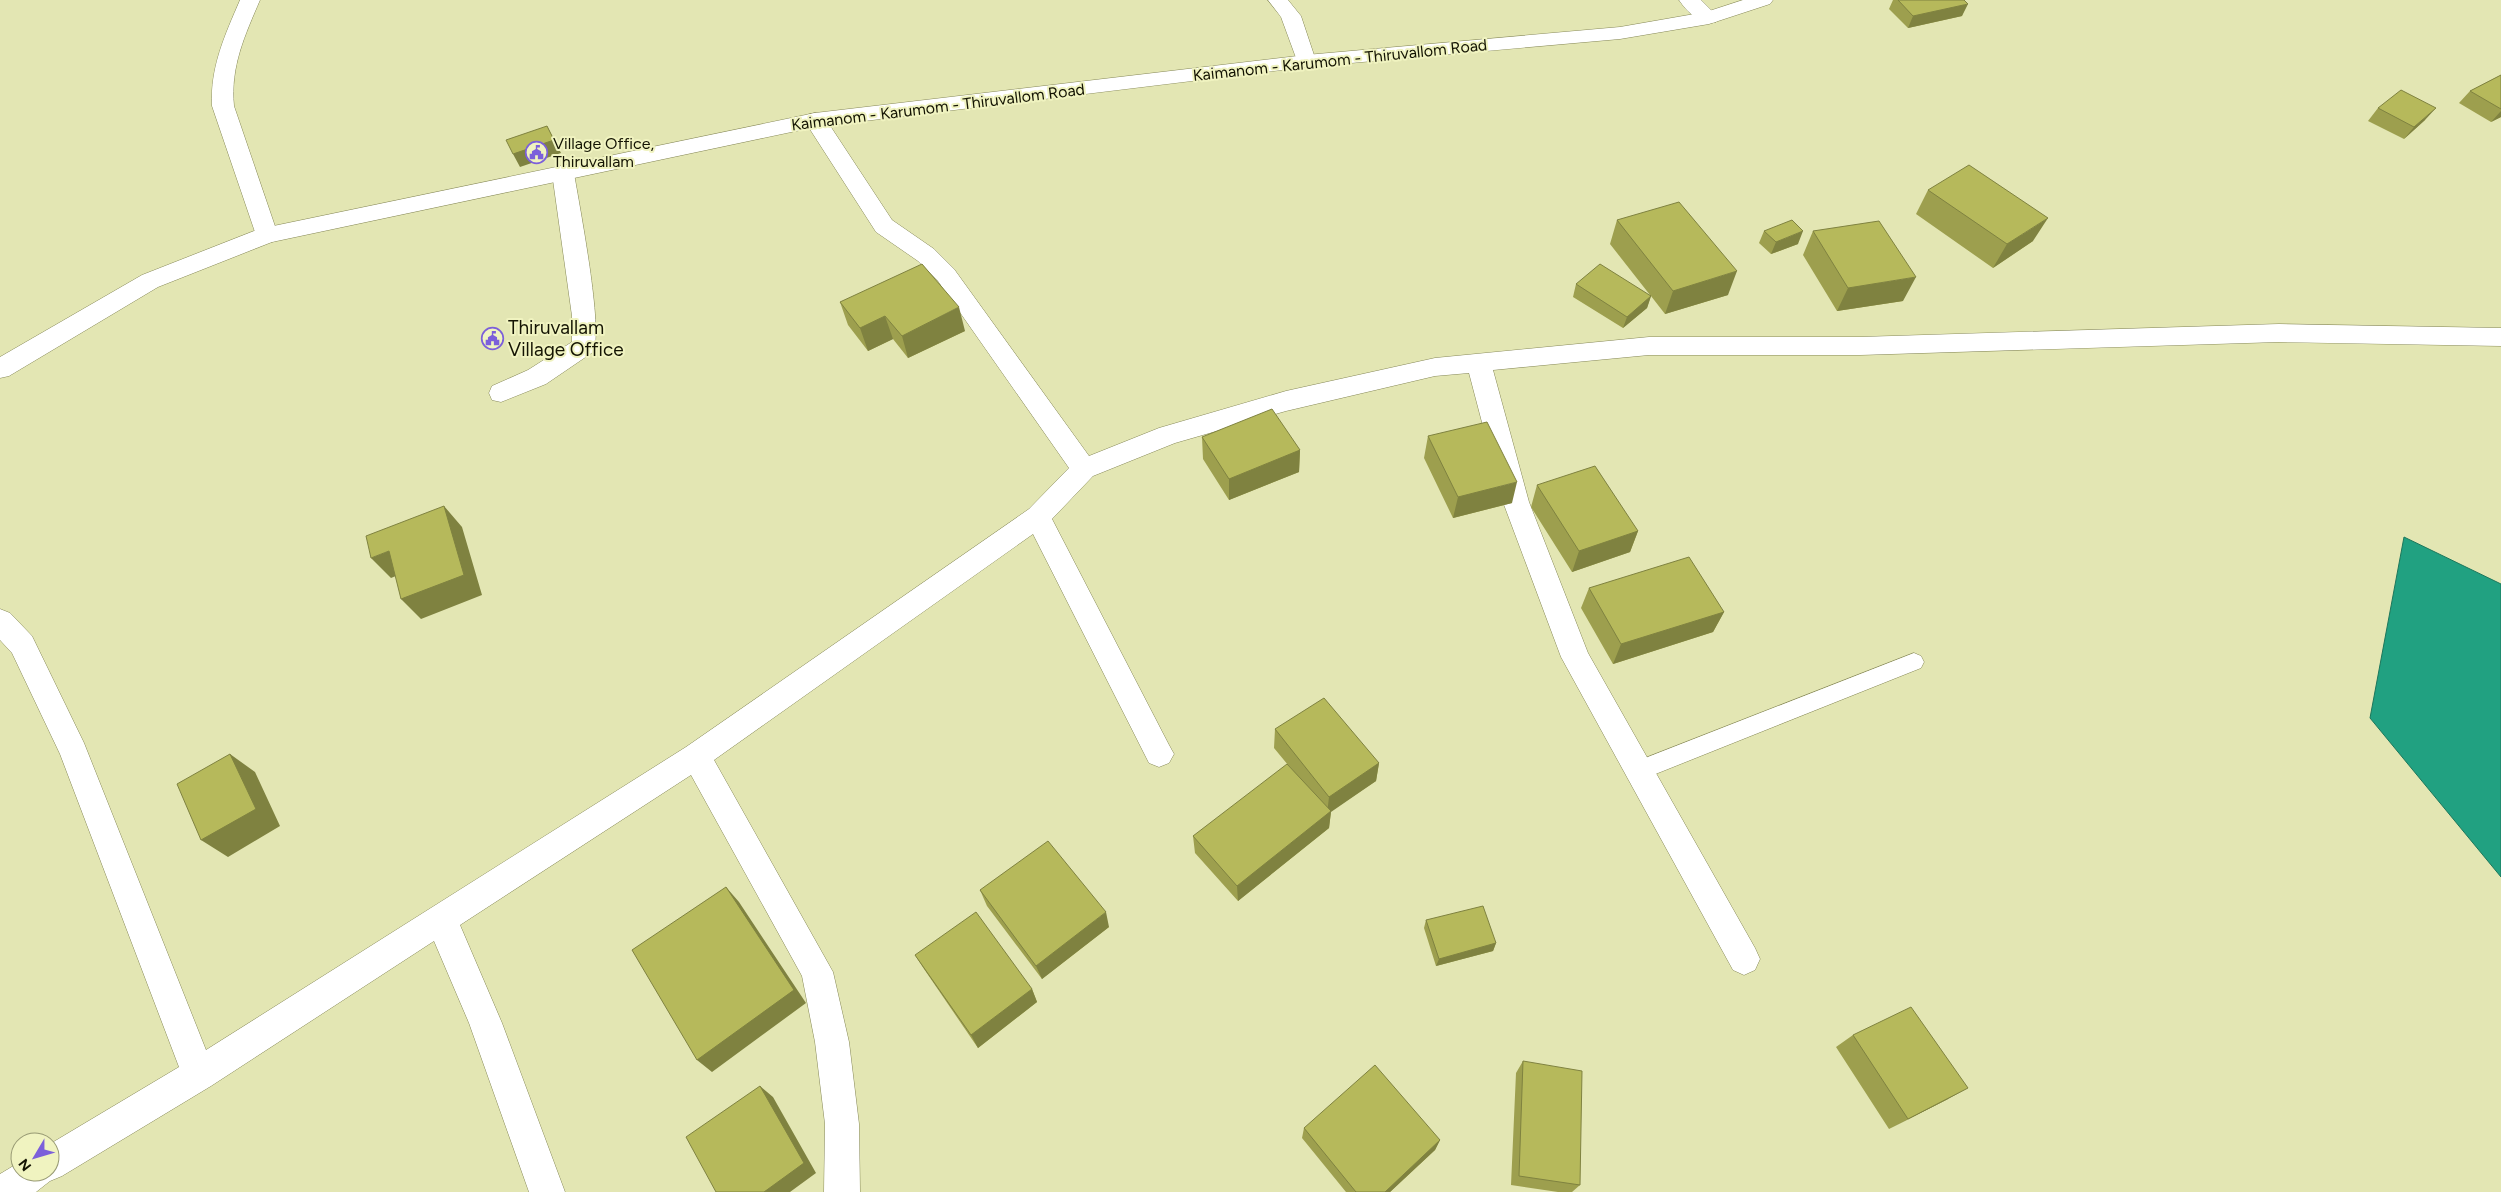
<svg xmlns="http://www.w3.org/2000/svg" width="2501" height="1192" font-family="Figtree,sans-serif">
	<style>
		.water { fill: #21a181; stroke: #1d775b }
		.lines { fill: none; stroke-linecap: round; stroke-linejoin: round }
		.lane-casing { stroke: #868858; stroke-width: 1 }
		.street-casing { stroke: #868858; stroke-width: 1 }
		.secondary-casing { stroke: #868858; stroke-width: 1 }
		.lane { fill: #fff; fill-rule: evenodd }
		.street { fill: #fff; fill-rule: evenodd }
		.secondary { fill: #fff; fill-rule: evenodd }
		.wall { fill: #9d9f4e }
		.shaded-wall { fill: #7f8240 }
		.building { fill: #b6b95b; stroke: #7f8240 }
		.labels { text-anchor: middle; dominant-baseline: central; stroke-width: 4; stroke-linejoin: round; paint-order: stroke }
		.far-street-label { font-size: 16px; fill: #141403; stroke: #f0f3c0 }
		.far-poi-label { font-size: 16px; fill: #141403; stroke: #f0f3c0; text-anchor: start }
		.poi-label { font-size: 19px; fill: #141403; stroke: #f0f3c0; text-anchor: start }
	</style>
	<rect width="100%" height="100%" fill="#e3e6b3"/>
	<path class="water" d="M2404,537L2501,584V877L2370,718Z"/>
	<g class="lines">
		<defs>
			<path id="lane" d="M1914,653L1921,656L1924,662L1921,668L1638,781L1630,778L1627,771L1630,764Z"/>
			<path id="street" d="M240,0H260C245,35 230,67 234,106L278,235L275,241L267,243L259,241L256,235L212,106C210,67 225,35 240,0Z
				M1268,0H1288L1301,16L1316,61L1313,66L1306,67L1299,66L1281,17Z
				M1679,0H1701L1719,18L1716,22C1701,26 1687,12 1679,0Z
				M815,113L823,115L892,220L934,249L954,269L1089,456L1159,428L1286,391L1435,358L1649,337H1860L2279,324L2501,328V346L2279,342L1860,355H1649L1493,370L1529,502L1588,653L1755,948L1760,959L1755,970L1744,975L1733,970L1561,657L1503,502L1469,373L1435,376L1286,411L1175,443L1093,476L1052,519L1169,745L1174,754L1169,763L1159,767L1149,763L1033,534L714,760L833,972L849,1042L859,1124L860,1192H824L825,1124L815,1042L802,976L691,775L460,925L502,1023L565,1192H529L469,1023L434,941L211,1086L62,1176L50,1181L36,1192H0V1174L20,1162V1172H50V1144L179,1067L60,754L12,653L0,640V609L10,613L32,636L84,743L206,1050L686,747L1029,509L1069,468L938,281L918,261L876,232L804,120L807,115Z
				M563,166L571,168L574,173C579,204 604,331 593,352L546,384L501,402L492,400L489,393L492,386L528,370L572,342V316L552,173L555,168Z"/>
			<path id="secondary" d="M1743,0H1773L1770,4L1709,24L1620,39L1306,67L815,127L272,242L158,287L9,376L0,378V357L142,275L259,229L815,113L1306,55L1620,27L1706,12Z"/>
		</defs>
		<use href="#lane" class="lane-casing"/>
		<use href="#street" class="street-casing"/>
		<use href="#secondary" class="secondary-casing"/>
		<use href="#lane" class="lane"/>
		<use href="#street" class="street"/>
		<use href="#secondary" class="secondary"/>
	</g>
	<path class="wall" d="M1893,0H1964L1962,16L1908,28L1889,9Z
		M2501,75V117L2491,122L2459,103L2470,91Z
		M2378,108L2425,120L2404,139L2368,121Z
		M1928,190L2033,241L1993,268L1916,214Z
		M1617,220L1728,295L1665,314L1651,296L1647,308L1623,328L1573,297L1576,284L1650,295L1610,244Z
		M1764,231L1798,244L1771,254L1759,243Z
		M1813,231L1903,301L1837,311L1803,255Z
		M840,302L965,331L908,358L893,339L868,351L848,325Z
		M1428,436L1512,503L1453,518L1424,458Z
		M1202,437L1300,450L1299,472L1229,500L1203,459Z
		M1537,485L1638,531L1630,552L1572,572L1531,507Z
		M1589,588L1724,612L1713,632L1613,664L1581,608Z
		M1275,729L1379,763L1376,781L1331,811L1329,828L1238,901L1195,853L1193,836L1293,771L1274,748Z
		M980,890L1109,927L1042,979L987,906Z
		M1426,920L1496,943L1493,951L1436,966L1424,928Z
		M915,955L1032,989L1037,1002L978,1048L924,969Z
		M1853,1035L1948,1099L1889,1129L1836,1047Z
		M1523,1061L1580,1185L1572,1192H1558L1511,1185L1516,1073Z
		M1304,1128L1440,1140L1435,1150L1390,1192H1346L1302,1138Z"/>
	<path class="shaded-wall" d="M1968,4L1962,16L1908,28L1913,16Z
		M2436,108L2425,120L2404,139L2414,127Z
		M2501,111V117L2491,122Z
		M547,126L561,153L520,167L513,154Z
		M2048,218L2033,241L1993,268L2007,244Z
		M1803,231L1798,244L1771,254L1776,242Z
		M1737,271L1728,295L1665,314L1673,291Z
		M1916,277L1903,301L1837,311L1848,288Z
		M1651,296L1647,308L1623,328L1627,317Z
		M959,307L965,331L908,358L902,336Z
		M885,316L893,339L868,351L860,328Z
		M1300,450L1299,472L1229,500V479Z
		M1517,482L1512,503L1453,518L1458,497Z
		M444,506L462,527L482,595L421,619L401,599Z
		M1638,531L1630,552L1572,572L1579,551Z
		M389,551L408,571L391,578L371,558Z
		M1724,612L1713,632L1613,664L1621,644Z
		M230,754L255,772L280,826L228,857L201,840Z
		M1379,763L1376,781L1331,812L1329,828L1238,901L1237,886L1327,814L1329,797Z
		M726,887L739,902L806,1003L712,1072L697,1060Z
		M1106,912L1109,927L1042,979L1036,966Z
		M1496,943L1493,951L1436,966L1439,959Z
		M1032,989L1037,1002L978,1048L971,1035Z
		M760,1086L773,1097L816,1173L790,1192H764Z
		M1968,1088L1948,1099L1889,1129L1908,1119Z
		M1440,1140L1435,1150L1390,1192H1385Z"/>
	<path class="building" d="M1898,0H1964L1968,4L1913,16Z
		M2501,75V109L2470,91Z
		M2401,90L2436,108L2414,127L2378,108Z
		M547,126L554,140L513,154L506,140Z
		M1969,165L2048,218L2007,244L1928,190Z
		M1679,202L1737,271L1673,291L1617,220Z
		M1792,220L1803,231L1776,242L1764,231Z
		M1879,221L1916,277L1848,288L1813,231Z
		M922,264L959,307L902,336L885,316L860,328L840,302Z
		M1600,264L1651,296L1627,317L1576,284Z
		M1272,409L1300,450L1229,479L1202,437Z
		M1487,422L1517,482L1458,497L1428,436Z
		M1595,466L1638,531L1579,551L1537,485Z
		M444,506L464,575L401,599L389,551L371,558L366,536Z
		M1689,557L1724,612L1621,644L1589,588Z
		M1324,698L1379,763L1329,797L1275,729Z
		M230,754L256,809L201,840L177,784Z
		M1287,764L1331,811L1237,886L1193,836Z
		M1048,841L1106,912L1036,966L980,890Z
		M726,887L794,990L697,1060L632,950Z
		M1483,906L1496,943L1439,959L1426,920Z
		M976,912L1032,989L971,1035L915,955Z
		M1911,1007L1968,1088L1908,1119L1853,1035Z
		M1523,1061L1582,1071L1580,1185L1519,1176Z
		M1375,1065L1440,1140L1385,1192H1356L1304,1128Z
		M760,1086L804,1163L764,1192H716L686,1137Z"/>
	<defs>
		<symbol id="civic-ring" viewBox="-11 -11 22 22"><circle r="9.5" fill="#f0f3c0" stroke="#7c5fda" stroke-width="1.5"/><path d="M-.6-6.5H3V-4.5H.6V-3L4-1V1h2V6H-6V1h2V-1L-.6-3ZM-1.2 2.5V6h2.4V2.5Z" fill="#7c5fda"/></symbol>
	</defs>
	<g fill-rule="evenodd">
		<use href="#civic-ring" x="524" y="140" width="25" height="25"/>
		<use href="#civic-ring" x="480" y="326" width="25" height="25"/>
	</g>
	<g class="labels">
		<g class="far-street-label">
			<text transform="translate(1340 60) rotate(-6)">Kaimanom - Karumom - Thiruvallom Road</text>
			<text transform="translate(938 107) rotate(-7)">Kaimanom - Karumom - Thiruvallom Road</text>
		</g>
		<g class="far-poi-label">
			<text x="553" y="143">Village Office,<tspan x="553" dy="18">Thiruvallam</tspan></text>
		</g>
		<g class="poi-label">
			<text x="508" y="327">Thiruvallam<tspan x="508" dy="22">Village Office</tspan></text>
		</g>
	</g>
	<g transform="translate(35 1157) rotate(232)"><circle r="24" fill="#f0f3c0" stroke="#989a74"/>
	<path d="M0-4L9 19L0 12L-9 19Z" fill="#7c5fda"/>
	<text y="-8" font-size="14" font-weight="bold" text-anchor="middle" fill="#141403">N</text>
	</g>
</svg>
